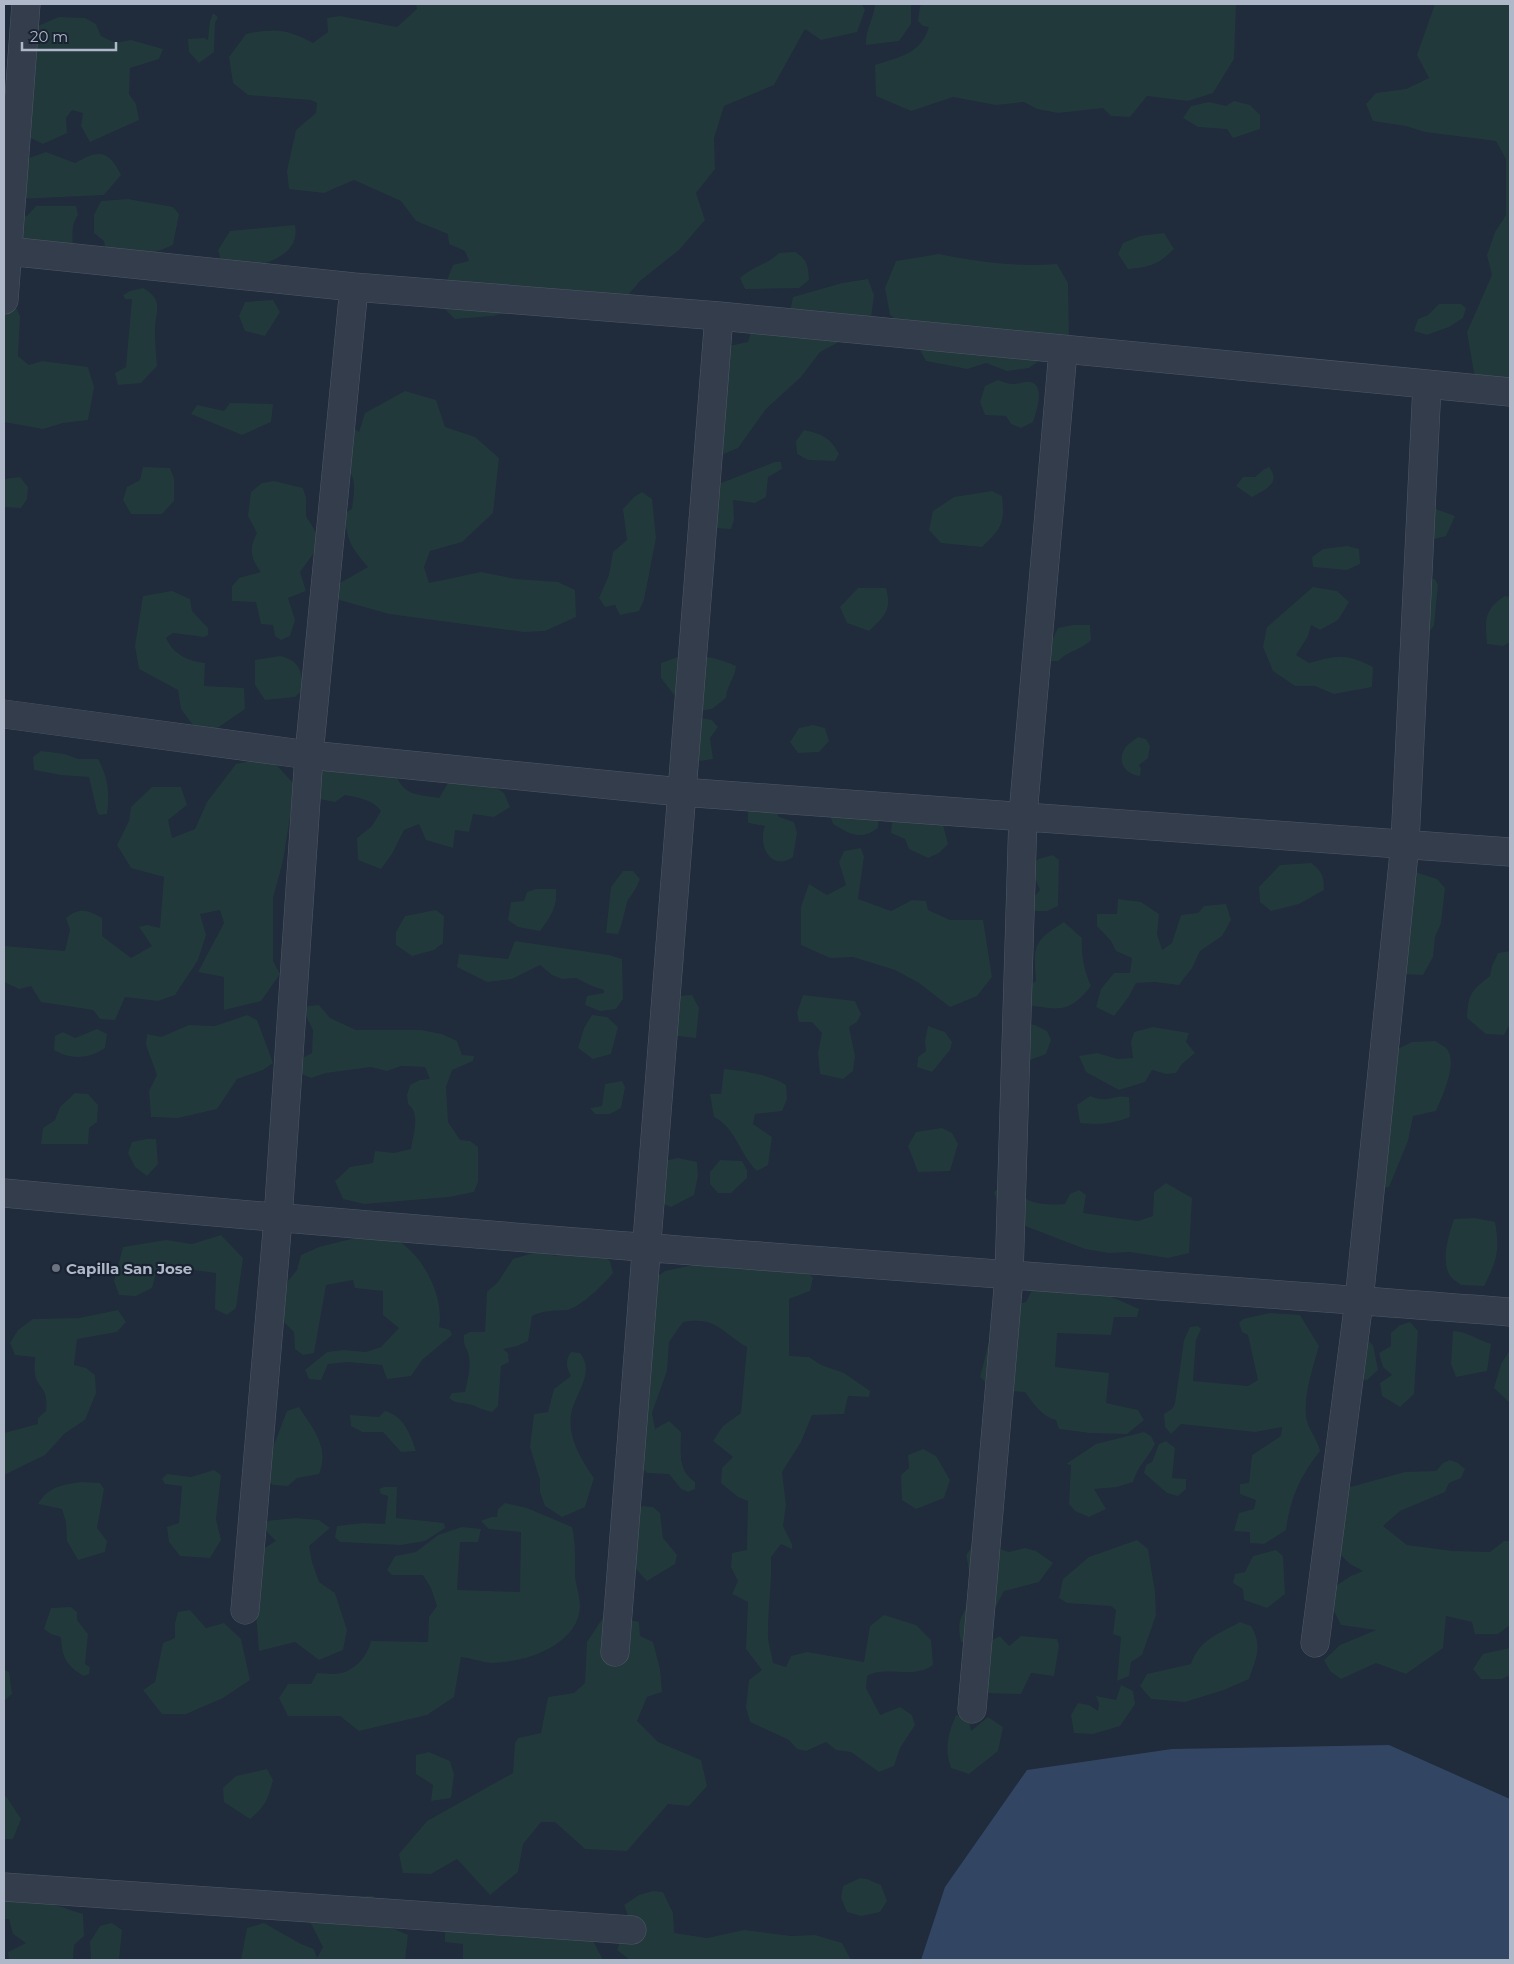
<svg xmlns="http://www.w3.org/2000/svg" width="1514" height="1964" font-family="Montserrat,sans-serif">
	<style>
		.green { fill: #22393c }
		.water { fill: #324664 }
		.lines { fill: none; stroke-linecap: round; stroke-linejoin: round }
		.minor-casing { stroke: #4f5866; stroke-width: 29 }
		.minor { stroke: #343d4b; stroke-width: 28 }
		.worship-dot { fill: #6b7280; stroke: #192230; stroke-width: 2 }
		.labels { text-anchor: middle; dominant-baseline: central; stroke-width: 4.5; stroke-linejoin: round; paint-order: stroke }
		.poi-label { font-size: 15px; font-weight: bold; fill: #afb8c8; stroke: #192230; text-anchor: start }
	</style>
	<rect width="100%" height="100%" fill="#202b3b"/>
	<path class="green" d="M416,4H862L865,10L857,32L821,40L805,29L774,85L724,106L714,138L715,169L696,193L705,220L679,250L640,281L618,307L538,304L493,316L455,319L429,294L447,280L453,265L469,261L465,251L449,244L448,234L416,221L401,201L354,180L324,193L289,189L287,171L296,130L316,113L317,103L311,100L248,95L233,83L229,57L246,34C275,28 287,29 313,43L328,32L327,18L340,16L397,27L417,9Z
		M875,4H911V24L899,41L866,45C865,30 874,19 875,4Z
		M924,4H1236L1234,59L1213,93L1188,101L1147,96L1130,117L1111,116L1103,108L1058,113L1037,109L1024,102L996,105L953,97L911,111L876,96L875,65C899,57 921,54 929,27L923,26L918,21L920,6Z
		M1435,4H1510V394L1484,392L1474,373L1467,332L1492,275L1487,255L1495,232L1506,215V159L1496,141L1425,132L1406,126L1373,121L1366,104L1376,93L1406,89L1429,78L1417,55Z
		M213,13L218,17L215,23L214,52L199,63L189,52L188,39L204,38L208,40L210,21Z
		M59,17L85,18L96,24L101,36L116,43L131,40L163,49L159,59L130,68L129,94L136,104L139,120L90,142L81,126L83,113L72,110L66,118L67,133L43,144L19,132L33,28Z
		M1234,101L1250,105L1260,115V129L1233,138L1227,129L1198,127L1183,118L1191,106L1209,102L1226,106Z
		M46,152L75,163C99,149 109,150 121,175L104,195L16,199L12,164Z
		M128,199L173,207L179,214L173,245L156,252L146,264L107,258L104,241L94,233V215L101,201Z
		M36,206H76L78,215C70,226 73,239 73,252L9,243L8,220L27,216Z
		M295,225C302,262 250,267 224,272L218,250L230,231Z
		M1164,233L1174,249C1158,265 1150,267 1128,269L1118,254L1123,243L1140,236Z
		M795,252C808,259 808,267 809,280L799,288L745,289L740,278C752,267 768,264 779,253Z
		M939,254C978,262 1017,267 1057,264L1068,283L1069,340L1029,368L1007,371L986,363L967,369L926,361L907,327L890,315L885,288L896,261Z
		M868,279L874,295L870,326L820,352L801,377L766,409L738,448L711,459L714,349L748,342L758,310L789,317L793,297L842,283Z
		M143,288C165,300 155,311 155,330C155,342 156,354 157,366L141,383L118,385L115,373L126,367L132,299H125L123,295L130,291Z
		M273,300L280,312L265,336L245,331L239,316L245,302Z
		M1439,304H1461L1466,308L1463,318L1449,327L1427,335L1414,331L1418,319L1428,315Z
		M4,308L17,309L20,317L18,356L29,365L42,361L88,367L94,387L88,420L63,423L43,429L4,422Z
		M998,380C1003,382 1008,384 1014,384C1019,384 1025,381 1030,382C1046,384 1036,414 1033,422L1021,428L1011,424L1006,416L985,415L980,402L985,386Z
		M405,391L436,400L445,427L475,437L499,458L493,513L462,542L430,551L424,567L429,583L481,572L516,579L558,582L575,590L576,617L545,631L524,632L389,614L336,599L331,588L368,567C351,547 346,540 345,513L352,509C356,479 356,475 335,454L349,425L359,432L365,413Z
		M230,403L273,404L271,422L242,435L191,414L197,405L224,411Z
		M804,430C822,434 830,437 839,454L835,461L808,460L797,454L796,441Z
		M775,462H781L782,469L768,477L766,497L755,503L733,500L734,520L731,529L695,527L688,519L691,506L716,485Z
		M143,467L170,468L174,478V501L162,514H131L123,500L127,487L140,480Z
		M1269,467C1282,483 1265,490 1252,497L1236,486L1243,477H1255L1263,470Z
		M20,477L28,487L27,499L21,508L4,507V479Z
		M274,481L303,488L306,498V516L322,542L300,572L306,591L288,598L295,620L290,636L281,640L275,636L273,625L261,624L256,602L232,601V586L239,578L261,572C250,558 249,548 257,533L248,516L251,492L262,483Z
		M992,491L1002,496C1005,524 1002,528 982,547L941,543L929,530L933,511L954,497Z
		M642,492L652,499L656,538L644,600L639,611L620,615L615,605L605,607L599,598L609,575L613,552L627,540L623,509L634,497Z
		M1436,509L1455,516L1446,536L1426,541L1420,517Z
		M1347,546L1359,549L1360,564L1347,570L1313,567L1312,557L1323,549Z
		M1435,579L1438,585L1434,626L1427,633L1422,580Z
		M1313,587L1337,591L1349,602L1338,620L1320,630L1311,625L1308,636L1296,655L1309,663C1338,655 1345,653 1373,667L1372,687L1334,694L1315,686H1295L1273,671L1263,647L1267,627Z
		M858,588H886C892,611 885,616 869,631L847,623L840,607Z
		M172,591L190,599L192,611L208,628V635L204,637L173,633L166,638C174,655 188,661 205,663L204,686L244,688L245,709L213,731L195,728L181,709L178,690L139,669L135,646L143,596Z
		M1505,596L1510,597V642L1503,646L1487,644C1485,620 1484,609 1505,596Z
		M1073,625H1090L1091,640C1080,651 1071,649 1058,661H1045L1042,649L1052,640L1058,628Z
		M683,655C702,655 719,658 736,666C735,679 727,684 726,698L712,709L688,713L661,678V663Z
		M280,656C299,660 301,670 304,688L295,697L265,700L255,685V660Z
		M692,716L712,720L718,727L710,738L713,759L700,761L690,748Z
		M813,725L825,728L829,741L819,752L798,753L790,742L799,728Z
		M1138,737L1146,739L1150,746L1148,758L1139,765L1141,769L1140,776C1126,775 1116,762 1125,748C1128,744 1134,740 1138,737Z
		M41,751L65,754L78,759H98C108,777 110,793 107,814L99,815L97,811L89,777L61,775L34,770L33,757Z
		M269,757L295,785L283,861L273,898V961L280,974L261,1001L224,1010V977L198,972L224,923L220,910L200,914L206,935L198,960L175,995L158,1001L125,997L115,1020L100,1019L93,1010L41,1002L31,986L19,989L4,982V946L65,951L70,930L66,918C79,907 88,910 102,918V936L131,958L152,946L139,927L147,925L160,928L164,877L131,868L117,845L129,821L131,807L152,787H181L187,805L168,820L172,838L195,829L207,802L236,764Z
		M333,767L395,773C404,796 416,794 439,798L448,783L492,785L504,793L510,807L494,817L473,814L469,832L455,830L453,848L426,840L419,824L404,830L392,854L381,869L358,860L357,838L372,826L381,811C372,799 359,798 345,795L335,802L314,798L316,775Z
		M748,808L775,810L779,817L794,822L797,833L793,857C772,872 757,846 765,826L748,823Z
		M879,814L878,828C860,841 850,834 833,824L830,815Z
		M892,821H942L948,844L939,853L928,858L909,849L905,839L891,833Z
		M861,848L864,857L858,899L891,911L912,900L926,901L928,910L950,920H983L992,977L977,996L950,1007L919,983L895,970L853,957L830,958L801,945V907L809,884L827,895L846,885L839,862L844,851Z
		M1053,855L1059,860L1058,906L1047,911H1033L1031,900L1040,890L1030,867L1038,859Z
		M1311,863C1322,871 1324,876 1324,890L1299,904L1271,911L1260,902L1259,887L1280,865Z
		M623,871H633L640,879C637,887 633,893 628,900C626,904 622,926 618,934L606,933L611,887Z
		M1415,872L1437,879L1445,888L1441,923L1435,937L1433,957L1423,975L1400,974Z
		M536,889H556C558,907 550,917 540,931L518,927L508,920L511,902L524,901L527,892Z
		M1118,899L1141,902L1159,914L1157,934L1162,950L1172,943L1181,915L1198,913L1204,906L1226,904L1231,920L1222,936L1200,951L1192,968L1179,985L1155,982L1136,983L1128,998L1114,1016L1096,1007L1101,989L1114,973H1130L1132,958L1116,951L1111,941L1097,926V914H1117Z
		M436,910L444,916L443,943L434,950L412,956L396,945V932L405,916Z
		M1064,922L1082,938C1081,956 1084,970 1091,986C1068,1015 1059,1009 1026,1005L1023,988L1036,981C1033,944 1034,941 1064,922Z
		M515,941L609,955L622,959L623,999L616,1009L600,1011L585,1005L587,996L604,993V990L592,986L576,978L562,979L552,975L540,965L512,979L487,982L457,967L459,954L508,959Z
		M677,951L683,956L684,960L680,996L692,995L699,1008L696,1038L669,1035Z
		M1510,951V1024L1504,1035L1486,1034L1467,1018C1468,994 1471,991 1490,976L1492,966L1498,953Z
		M803,995L855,1001L861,1014L857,1022L849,1027L855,1056L853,1071L843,1079L820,1074L818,1053L822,1033L812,1022H799L797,1013Z
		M319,1005L330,1018L356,1030H421L442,1034L457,1041L462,1055L474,1056L473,1061L452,1070L446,1087L448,1122L460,1140L470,1141L478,1147V1182L474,1192L449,1197L364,1204L343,1199L335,1181L350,1167L373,1163L375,1151L394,1153L411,1149C413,1134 421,1114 408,1104L407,1095L410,1085L420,1080L430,1079L425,1067L401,1066L387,1071L371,1067L326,1073L311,1078L297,1072L304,1057L312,1053L313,1030L304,1012L308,1006Z
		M247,1015L257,1020L273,1063L263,1070L237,1079L217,1109L178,1118L151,1117L149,1091L157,1075L146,1045L147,1034L161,1037L189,1025L215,1026Z
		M592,1015L607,1017L618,1027L611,1054L593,1059L578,1048L584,1028Z
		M1016,1023L1035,1025L1047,1031L1051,1040L1046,1054L1030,1060L1015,1056Z
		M928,1026L945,1032L952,1042L950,1050L932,1072L917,1067L918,1057L926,1051L925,1041Z
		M1153,1027L1189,1033L1186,1042L1195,1053L1182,1064L1176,1073L1166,1074L1152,1070L1145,1082L1119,1090L1086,1072L1079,1056L1097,1053L1118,1059L1133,1058L1131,1042L1134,1032Z
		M97,1029L107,1034L105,1048C89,1059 70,1060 54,1050L55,1036L63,1032L75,1038Z
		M1435,1041C1438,1043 1442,1045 1445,1047C1460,1060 1442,1097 1436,1111L1413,1116L1408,1141L1389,1187L1366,1192L1391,1052L1412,1042Z
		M724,1069C744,1071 769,1074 786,1085L787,1099L782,1111L755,1114L753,1124L772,1137L768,1165L757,1171C739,1154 737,1129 714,1117L710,1094H721Z
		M622,1081L625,1087L621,1108L610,1114H595L590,1108L602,1106L605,1084Z
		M75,1093L88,1094L98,1105L97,1122L89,1128L88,1144H41L43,1128L55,1120L60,1107Z
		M1090,1096C1110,1104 1111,1094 1129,1097L1130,1117C1112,1124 1099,1125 1080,1123L1077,1105Z
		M942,1128L952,1133L958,1144L950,1171L918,1172L908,1146L916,1132Z
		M147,1139H156L158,1164L147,1176L135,1167L128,1153L132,1142Z
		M678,1158L697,1162L698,1176L694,1195L671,1207L646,1197L659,1162Z
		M720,1160L742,1161L747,1170V1178L731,1193H718L710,1184V1172Z
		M1166,1183L1192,1198L1189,1253L1168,1258L1130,1252L1109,1253L1085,1249L1002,1217L994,1192L1005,1184C1027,1203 1037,1206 1065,1204L1070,1194L1079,1190L1086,1195L1083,1213L1138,1221L1153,1216L1154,1192Z
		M1475,1218L1495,1222C1500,1250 1497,1261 1484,1286L1461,1285C1457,1282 1451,1278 1449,1274C1441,1258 1449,1234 1454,1219Z
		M371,1234C378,1236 387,1236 394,1239C422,1251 445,1298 439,1327L450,1330L452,1335L422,1360L411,1376L387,1379L382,1365L348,1362L328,1364L321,1380L309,1379L305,1370L327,1352L344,1350L366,1352L381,1347L399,1328L383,1315V1291L355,1288L353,1280L326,1285L314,1353L303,1355L295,1349L294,1332L281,1319L284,1286L297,1270L301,1255L319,1247Z
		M221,1235L243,1258L236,1308L227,1315L215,1309L216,1273L179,1268L157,1269L152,1288L136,1296L119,1295L114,1281L123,1247L166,1240L192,1244Z
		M579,1247L597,1252L610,1261L613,1273C604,1284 581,1307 567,1310C554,1311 544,1310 532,1316L528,1341L517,1346L503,1349L508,1353L509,1362L501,1366L498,1406L492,1412C484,1410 479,1408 472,1405C464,1402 457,1405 449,1398L452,1393L465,1392C467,1382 471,1368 469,1357C468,1347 463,1349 464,1335L470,1332H485L487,1292L498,1282L513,1259L540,1251L555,1256Z
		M698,1264L800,1265L813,1278L810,1291L789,1299V1356L809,1357L821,1365L844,1373L870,1391L869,1397L848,1396L844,1414L812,1415L801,1442L782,1472L786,1505L783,1526L792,1544V1549L781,1544L771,1557C772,1583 768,1607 768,1632C767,1642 772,1653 773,1663L786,1667L791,1656L807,1652L864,1662L870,1626L884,1615L916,1625L931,1640L933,1665C912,1680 886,1665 867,1676L866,1688L880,1715L900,1707L912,1715L915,1725L900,1748L894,1766L879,1772L851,1752L836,1750L826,1742L806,1751L797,1749L789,1740L750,1722L746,1707L749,1680L762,1670L746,1649L748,1602L732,1594L738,1581L731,1567L732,1553L747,1550L748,1501L738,1497L721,1483L722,1468L733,1457L713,1441L723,1426L741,1413L747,1347C721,1332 716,1316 683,1322L669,1342L667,1371L652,1413L655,1429L669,1421L681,1432C681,1450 677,1471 695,1482V1489L688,1492L681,1489L669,1474L647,1473L634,1458L645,1285L665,1271Z
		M1033,1288L1110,1296L1139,1309L1137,1317H1114L1111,1335L1057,1333L1055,1367L1109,1373L1106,1403L1138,1410L1144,1420L1127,1434L1090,1433L1059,1429L1056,1420C1041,1416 1034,1404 1025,1392L994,1390L980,1377L990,1338L1000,1310L1026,1302Z
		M118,1310L126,1322L117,1332L77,1339L74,1365L86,1368L95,1375L96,1393L85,1420L65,1433L45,1455L4,1475V1433L38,1424V1418L46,1411C49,1386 37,1389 35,1374C34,1369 35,1362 35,1357L15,1355L10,1343L18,1330L33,1319L79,1318Z
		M1270,1313L1300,1315L1319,1346C1313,1368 1304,1392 1306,1415C1306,1427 1318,1439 1320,1451C1300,1476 1290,1499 1286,1530L1264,1544L1250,1543V1532L1234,1531L1239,1513L1254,1509L1256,1500L1240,1494V1484L1249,1483L1252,1455L1281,1436L1282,1427L1255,1432L1181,1424L1171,1434L1165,1427L1164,1414L1173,1408L1175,1403L1184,1340L1190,1327L1198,1326L1201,1329L1196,1340L1193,1381L1248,1386L1258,1380L1248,1335L1242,1332L1239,1323L1243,1319Z
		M1410,1322L1418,1331L1414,1394L1400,1407L1382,1396L1380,1383L1392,1375L1383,1367L1379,1353L1391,1346V1333L1400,1325Z
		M1453,1331C1466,1331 1478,1340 1491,1344L1487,1371L1456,1377L1451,1364Z
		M1365,1338L1373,1345L1378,1370L1367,1380L1349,1376Z
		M1510,1350V1403L1494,1388L1501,1364Z
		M571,1352L580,1353C596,1373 575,1393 571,1414C568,1439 581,1459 594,1478L585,1507L562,1517L545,1506L540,1492V1480L530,1447L534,1414L548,1412L554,1389L571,1376C566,1367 565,1361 571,1352Z
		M299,1407C313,1429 330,1447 319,1474L297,1478L288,1486L273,1485L266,1478L270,1455L287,1411Z
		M385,1411C404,1416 410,1434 416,1451L401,1452L383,1432H362L351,1426L350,1415L379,1417Z
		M1144,1432L1151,1436L1155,1444C1148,1458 1137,1467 1133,1482L1117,1487L1094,1489L1106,1509L1089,1517L1075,1511L1069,1504L1071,1465L1066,1464L1096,1444Z
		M1166,1441L1175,1448L1172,1478L1186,1479V1489L1178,1496L1167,1493L1144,1473L1146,1465L1152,1462L1159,1444Z
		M923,1449L936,1456L950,1480L944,1498L916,1509L902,1500L901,1475L909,1468L908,1455Z
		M1450,1460L1458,1463L1465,1469L1461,1478L1449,1483L1445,1492L1400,1511L1383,1526L1407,1545L1453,1551L1490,1552L1504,1541H1510V1625L1498,1634H1475L1472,1622L1446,1616L1443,1648L1406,1674L1376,1663L1341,1679L1330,1671L1324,1660L1340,1645L1376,1630L1341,1625L1333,1609L1334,1587L1351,1576L1363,1571L1350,1564L1330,1545L1339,1490L1405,1472L1436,1471L1443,1463Z
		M214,1470L221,1475L216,1519L221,1540L210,1558L180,1556L169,1542L167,1527L179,1523L182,1486L165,1484L162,1479L167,1474L191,1477Z
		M81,1482L100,1483L104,1489L97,1528L107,1541L105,1552L78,1560L67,1541L66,1522L62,1509L38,1504C49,1486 62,1485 81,1482Z
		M384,1487H397L396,1518L444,1523L445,1528L425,1541L401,1545L340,1542L335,1537L337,1526L363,1523L385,1524L388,1496L381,1494L379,1489Z
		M505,1503L527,1508L572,1527C576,1543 575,1559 575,1576C576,1586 580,1596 580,1606C579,1646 523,1663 491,1663C481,1662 471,1658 461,1657L454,1697L427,1715L359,1731L340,1716H288L279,1698L288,1684H311L317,1673C322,1673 327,1674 333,1674C352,1674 367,1658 371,1641L428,1642L429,1617L437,1606L431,1588L423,1575H392L387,1570L395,1556L416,1552L438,1535L462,1527L481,1529L478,1542H460L457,1590L520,1592L521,1532L489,1529L481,1521L491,1517H497L498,1509Z
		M642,1506L653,1507L660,1513L663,1538L677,1555L675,1564L647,1581L632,1565L631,1520Z
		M296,1518L319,1520L330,1528L309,1546L312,1562L319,1582L335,1593L347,1630L343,1650L319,1660L295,1642L259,1651L252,1565L266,1547L276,1541L267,1532L265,1521Z
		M1137,1540L1148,1549L1155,1592L1156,1615L1142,1655L1131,1662L1129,1676L1117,1681L1121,1637L1113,1634L1116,1610L1111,1606L1067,1603L1059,1598L1063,1579L1089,1557Z
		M976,1541L1009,1552L1025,1548L1036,1551L1053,1563L1039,1582L1004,1591L989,1619L986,1639L961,1642C955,1615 966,1617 969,1596C972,1582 969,1569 966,1555Z
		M1276,1550L1283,1556L1285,1594L1267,1608L1244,1600L1243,1589L1233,1583L1235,1574L1245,1572L1253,1556Z
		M71,1607L77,1612V1620L88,1634L85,1664L90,1667L89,1674L84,1676C66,1666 62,1657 61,1637L51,1634L44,1629L51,1608Z
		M190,1610L206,1628L224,1623L241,1639L250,1680L223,1698L186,1714H162L143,1690L155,1682L163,1643L175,1638V1623L178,1612Z
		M606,1613L639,1622L640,1636L653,1642L660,1669L662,1692L647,1697L637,1721L658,1742L701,1760L707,1786L689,1806L668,1804L627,1851L585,1849L555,1822H541L523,1844L518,1872L490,1895L457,1859L431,1874L403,1873L399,1854L427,1821L513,1773L515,1743L518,1738L541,1733L548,1697L574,1693L585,1683L587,1642Z
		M1240,1622L1251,1626C1263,1646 1256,1658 1249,1679L1224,1690L1185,1702L1151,1699L1140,1686L1147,1674L1191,1664C1199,1640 1218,1634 1240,1622Z
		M1000,1636L1009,1646L1021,1636L1057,1639L1059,1646L1054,1676L1031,1673L1021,1694L987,1693L963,1689L989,1642Z
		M1510,1648V1675L1502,1679H1481L1473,1669L1483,1654Z
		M4,1670L9,1672L12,1694L4,1701Z
		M1121,1685L1133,1691L1135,1704L1120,1726L1093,1734L1074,1733L1071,1715L1078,1703L1089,1705L1098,1711L1099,1704L1096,1696L1116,1700Z
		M956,1715L969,1719L971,1731L988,1717L1003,1727L998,1751L969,1774L951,1768C944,1748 948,1734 956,1715Z
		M429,1752L450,1761L454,1774L451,1798L431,1801L433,1785L416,1774V1755Z
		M267,1769L273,1780C268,1799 266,1806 250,1819L224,1802L223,1788L236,1776Z
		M6,1796L21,1819L13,1839H4V1797Z
		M860,1878L867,1879L881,1885L887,1901L880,1912L861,1916L847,1912L841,1898L843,1886Z
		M4,1882L43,1901L83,1914L84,1936L74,1945L73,1960H9L8,1952L26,1943L13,1934L9,1919H4Z
		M653,1891L663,1892L673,1913L674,1933L707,1938L744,1930L791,1936L815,1935L842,1943L851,1960H630L617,1950L629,1918L624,1905L639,1895Z
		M373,1896L392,1928L408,1935L405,1960H241L247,1928L264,1923L301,1944L314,1949L317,1958L323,1947L309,1920L333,1897Z
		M112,1923L122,1930L119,1960H91L90,1942L100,1926Z
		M585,1925L603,1960H463V1944L445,1942V1930Z"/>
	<path class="water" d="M1389,1745L1510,1799V1960H921L945,1887L1027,1770L1172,1749Z"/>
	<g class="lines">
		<defs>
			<path id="minor" d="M7,251L354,287L719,316L1510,392
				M4,300L26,4
				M4,714L309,755L681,792L1510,852
				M4,1193C505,1240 1008,1274 1510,1312
				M245,1610L278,1219L309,755L354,287
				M1315,1643L1359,1301L1405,843L1427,385
				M615,1652L719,316
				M972,1709L1009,1277L1023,815L1063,351
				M4,1887L632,1930"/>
		</defs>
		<use href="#minor" class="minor-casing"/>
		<use href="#minor" class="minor"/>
	</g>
	<circle class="worship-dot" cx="56" cy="1268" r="5"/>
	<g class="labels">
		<g class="poi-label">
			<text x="66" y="1268">Capilla San Jose</text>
		</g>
	</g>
	<rect width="1514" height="1964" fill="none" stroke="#afb8c8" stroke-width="10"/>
	<path d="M22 42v8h94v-8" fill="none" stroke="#afb8c8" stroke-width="2.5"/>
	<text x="30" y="42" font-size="15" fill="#afb8c8" stroke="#192230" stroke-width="4" paint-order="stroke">20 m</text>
</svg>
